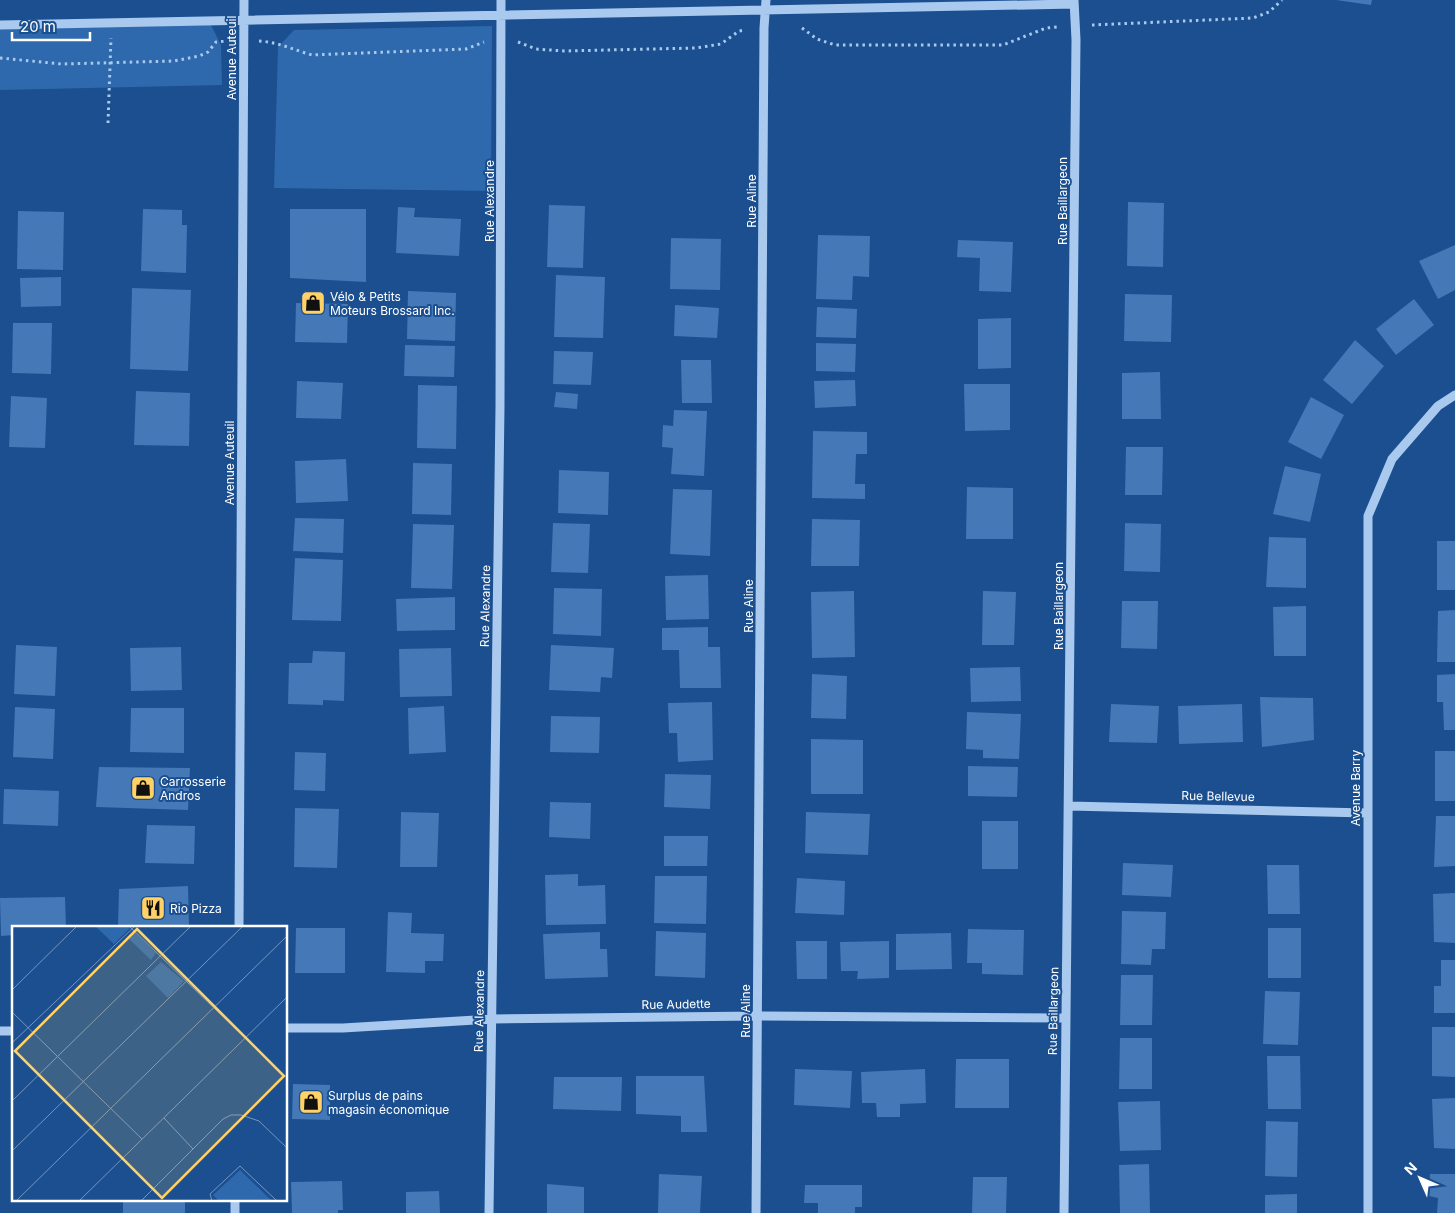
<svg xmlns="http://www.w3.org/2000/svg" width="1455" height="1213" font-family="Inter,sans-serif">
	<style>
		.green { fill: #2e69ad }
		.building { fill: #4478b7 }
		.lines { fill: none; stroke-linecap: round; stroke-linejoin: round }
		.path { stroke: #a9c9ee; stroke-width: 3; stroke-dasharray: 2.5 4; stroke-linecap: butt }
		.minor { stroke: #a9c9ee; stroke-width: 9 }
		.labels { text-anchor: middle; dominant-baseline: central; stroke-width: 4; stroke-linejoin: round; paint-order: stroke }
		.street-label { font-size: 12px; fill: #fff; stroke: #1b4f8f }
		.poi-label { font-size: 12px; fill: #fff; stroke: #1b4f8f; text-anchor: start }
		.inset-road { fill: none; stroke: #7695bc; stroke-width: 1 }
		.view { fill: #ffd166; fill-opacity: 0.15; stroke: #ffd166; stroke-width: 2.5 }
		.inset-edge { fill: none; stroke: #fff; stroke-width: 2.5 }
	</style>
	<rect width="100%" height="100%" fill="#1b4f8f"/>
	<path class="green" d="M211,25L221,45L222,85L0,90V29Z
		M492,26L491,191L274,188L278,47L294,30Z"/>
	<path class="building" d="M1336,0H1372L1371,5Z
		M1128,202L1164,203L1163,267L1127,266Z
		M549,205L585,206L583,268L547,267Z
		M398,207L415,208L414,217L461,219L459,256L396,253Z
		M143,209L182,210V225H187L186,273L141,271Z
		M290,209H366V282L290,278Z
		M18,211L64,212L63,270L17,269Z
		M818,235L870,236L869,277L853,276L852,300L816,299Z
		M671,238L721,239L720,290L670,289Z
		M958,240L1013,242L1011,292L979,291L980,258L957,257Z
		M1455,245V290L1438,299L1419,261Z
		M556,275L605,277L603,338L554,337Z
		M61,277V306L21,307L20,278Z
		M132,288L191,290L188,371L130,369Z
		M408,291L456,293L455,341L407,339Z
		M1125,294L1172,295L1171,342L1124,341Z
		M1414,299L1434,325L1396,355L1376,329Z
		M296,303L348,304L347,343L295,342Z
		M675,305L719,308L717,338L674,336Z
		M817,307L857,309L856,338L816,337Z
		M1011,318V368L978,369V319Z
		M13,323H52L51,374L12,373Z
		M1355,340L1384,366L1352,404L1323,380Z
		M816,343L856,344L855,372L816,371Z
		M405,345L455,346L454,377L404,376Z
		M554,351L593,352L591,385L553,384Z
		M681,360H711L712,403H682Z
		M1160,372L1161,419H1122V373Z
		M855,380L856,406L815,408L814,381Z
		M297,381L343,383L341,419L296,418Z
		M964,384H1010V430L965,431Z
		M418,385L457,386L456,449L417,448Z
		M136,391L190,393L189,446L134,445Z
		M556,392L578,394L577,409L554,407Z
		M11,396L47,398L45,448L9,447Z
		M1311,397L1344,415L1321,459L1288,442Z
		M674,410L707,411L704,476L671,474L673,448L662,447L663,425L673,426Z
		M813,431L867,432V454H856L855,484H865V499L812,498Z
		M1126,447H1163L1162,495H1125Z
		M346,459L348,501L296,503L295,461Z
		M413,463L452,464L451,515L412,514Z
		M1285,466L1321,474L1310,522L1273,514Z
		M559,470L609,472L608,515L558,513Z
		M967,487L1013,488V539H966Z
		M673,489L712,490L710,556L670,554Z
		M295,518L344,519L343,553L293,551Z
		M812,519L860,520L859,566H811Z
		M553,523L590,524L588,573L551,572Z
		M1125,523L1161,524L1160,572L1124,571Z
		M413,524L454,525L452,589L411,588Z
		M1269,537L1306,538V588L1266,587Z
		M1437,541H1455V590H1437Z
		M295,558L343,560L341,621L292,620Z
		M708,575L709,619L666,620L665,576Z
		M554,588L602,589L601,636L553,634Z
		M854,591L855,657L812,658L811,592Z
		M983,591L1016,592L1014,645H982Z
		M455,597V630L397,631L396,599Z
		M1122,601H1158L1157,649L1121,648Z
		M1306,606V656H1274L1273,607Z
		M1455,610V662H1437L1438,611Z
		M708,627V647H720L721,688H680L679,650H662V628Z
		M16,645L57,647L55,696L14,694Z
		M551,645L614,648L612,678L601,677L600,692L549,690Z
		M181,647L182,690L131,691L130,648Z
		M451,648L452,696L400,697L399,649Z
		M313,651L345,652L344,701L323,700V705L288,704L289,663H312Z
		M1020,667L1021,701L971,702L970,668Z
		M812,674L847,676L846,719L811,718Z
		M1455,674V730H1444L1443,702H1437V675Z
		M1260,697L1313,698L1314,740L1262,747Z
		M712,702L713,760L678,762L677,733H669L668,703Z
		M1111,704L1159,706L1157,743L1109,742Z
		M1242,704L1243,742L1179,744L1178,706Z
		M444,706L446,752L409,754L408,708Z
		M15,707L55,709L53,759L13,757Z
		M131,708H184V753L130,752Z
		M967,712L1021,714L1019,759L983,758V750L966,749Z
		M551,716L600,717L599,753L550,752Z
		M811,739L863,740V794H811Z
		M1435,751H1455V801H1435Z
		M295,752L326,753L325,791L294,790Z
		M968,766L1018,767L1017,797L968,796Z
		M99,767L190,768L188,810L96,807Z
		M665,774L711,775L710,809L664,807Z
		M4,789L59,791L58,826L3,824Z
		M550,802L591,803L590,839L549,837Z
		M295,808L339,809L337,868L294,867Z
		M401,812L439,813L437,867H400Z
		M806,812L870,814L868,855L805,853Z
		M1436,816H1455V866L1434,867Z
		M982,821H1018V869H982Z
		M147,825L195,826L194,864L145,863Z
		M664,836H708L707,866H664Z
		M1123,863L1173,865L1171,897L1122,895Z
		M1267,865H1299L1300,914H1268Z
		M578,874V886L605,885L606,924L546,925L545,875Z
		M655,876H707L706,924L654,923Z
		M797,878L845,881L844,915L795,913Z
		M188,886L189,927H118L119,889Z
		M1455,893V943L1434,942L1433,894Z
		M65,897L66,927H14V935L1,936L0,898Z
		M1122,911L1166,912L1165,949H1152L1151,965L1121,964Z
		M388,912L412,913L411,933L444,934L443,961H425V973L386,972Z
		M296,928H345V973H295Z
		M1268,928H1301V978H1268Z
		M968,929L1024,930L1023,975L982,974V963H967Z
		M656,931L706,933L705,978L655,976Z
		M600,932V949H607L608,977L545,979L543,934Z
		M951,933L952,969L896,970V934Z
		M796,941H827V979H797Z
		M889,941V978L857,979L858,971H841L840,942Z
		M1441,960H1455V1013H1434V986H1441Z
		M1121,975H1153L1152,1025H1120Z
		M1265,991L1300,992L1298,1045L1263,1044Z
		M1432,1027H1455V1077L1432,1076Z
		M1120,1038H1152V1089H1119Z
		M1267,1056H1300L1301,1109H1268Z
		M956,1059H1009V1108H955Z
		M795,1069L852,1071L850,1108L794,1105Z
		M925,1069L926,1103L900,1104V1117H877L876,1103H862L861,1072Z
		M636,1076H704L707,1132H681V1116L636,1114Z
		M554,1077H622L621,1111L553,1109Z
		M293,1084L330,1085V1120L292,1119Z
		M1455,1098V1149L1434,1148L1432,1099Z
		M1160,1101L1161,1150L1120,1151L1118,1102Z
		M1266,1121L1298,1122L1297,1177L1265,1176Z
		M1149,1164L1150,1213H1120L1119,1165Z
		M659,1174L702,1176L700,1213H658Z
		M1430,1174H1455V1213H1437L1438,1198L1429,1196Z
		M973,1177H1007L1006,1213H972Z
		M342,1181L343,1210H338V1213H292L291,1182Z
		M547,1184L584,1187V1213H547Z
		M805,1185H862V1207H855V1213H818V1203H804Z
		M439,1191L440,1213H406V1192Z
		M1297,1194V1213H1265V1195Z
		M123,1199H185V1213H123Z"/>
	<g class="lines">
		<path class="path" d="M1092,25L1253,18L1269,12L1282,0
			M802,28L817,39L835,45H1003L1046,28L1058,27
			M259,41C278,42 294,50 312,55L466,49L484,42
			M518,42L536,49L564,51L696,48L721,44L739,31L745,30
			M0,58L62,64L174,61L199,56L208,52L216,42L228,41
			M108,123L111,38"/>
		<path class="minor" d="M0,25L1074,4
			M1069,806L1367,813
			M239,927L244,0
			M286,1028H343L492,1019L758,1016L1066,1018
			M0,1031H14
			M235,1213V1199
			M489,1213L500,407L501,0
			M756,1213L764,28L766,0
			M1064,1213L1076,40L1074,0
			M1368,1213V516L1392,459L1438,406L1455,395"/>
	</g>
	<defs>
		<symbol id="shop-square" viewBox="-11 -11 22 22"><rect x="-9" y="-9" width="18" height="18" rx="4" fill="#ffd166" stroke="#1b4f8f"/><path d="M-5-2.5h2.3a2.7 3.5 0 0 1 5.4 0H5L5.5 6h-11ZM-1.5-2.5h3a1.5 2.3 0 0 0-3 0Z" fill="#111"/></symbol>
		<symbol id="restaurant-square" viewBox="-11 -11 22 22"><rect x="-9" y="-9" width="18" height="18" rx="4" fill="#ffd166" stroke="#1b4f8f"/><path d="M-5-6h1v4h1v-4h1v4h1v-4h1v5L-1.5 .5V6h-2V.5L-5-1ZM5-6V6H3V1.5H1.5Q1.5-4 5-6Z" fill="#111"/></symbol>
	</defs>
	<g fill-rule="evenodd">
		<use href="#shop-square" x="299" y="289" width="28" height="28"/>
		<use href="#shop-square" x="129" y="774" width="28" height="28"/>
		<use href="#restaurant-square" x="139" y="894" width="28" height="28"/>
		<use href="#shop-square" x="297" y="1088" width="28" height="28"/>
	</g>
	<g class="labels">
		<g class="street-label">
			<text transform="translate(231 58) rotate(-90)">Avenue Auteuil</text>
			<text transform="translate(489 201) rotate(-90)">Rue Alexandre</text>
			<text transform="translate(751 201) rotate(-90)">Rue Aline</text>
			<text transform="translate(1062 201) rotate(-90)">Rue Baillargeon</text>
			<text transform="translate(229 463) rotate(-90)">Avenue Auteuil</text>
			<text transform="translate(485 606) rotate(-89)">Rue Alexandre</text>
			<text transform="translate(748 606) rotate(-90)">Rue Aline</text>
			<text transform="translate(1058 606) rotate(-90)">Rue Baillargeon</text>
			<text transform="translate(1355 788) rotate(-90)">Avenue Barry</text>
			<text transform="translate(1218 796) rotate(1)">Rue Bellevue</text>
			<text transform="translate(676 1004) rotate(-1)">Rue Audette</text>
			<text transform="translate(479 1011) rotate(-89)">Rue Alexandre</text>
			<text transform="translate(745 1011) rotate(-90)">Rue Aline</text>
			<text transform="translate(1053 1011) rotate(-89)">Rue Baillargeon</text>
		</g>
		<g class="poi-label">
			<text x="330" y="296">Vélo &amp; Petits<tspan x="330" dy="14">Moteurs Brossard Inc.</tspan></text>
			<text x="160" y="781">Carrosserie<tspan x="160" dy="14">Andros</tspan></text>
			<text x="170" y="908">Rio Pizza</text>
			<text x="328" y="1095">Surplus de pains<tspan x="328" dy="14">magasin économique</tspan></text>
		</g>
	</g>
	<g transform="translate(12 926)">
		<rect width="275" height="275" fill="#1b4f8f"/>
		<path d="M83,0H116L118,2L102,18ZM122,6L144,27L139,34L115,11ZM149,36L172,55L156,72L134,50ZM228,244L260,275H207L201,269Z" fill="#2e69ad"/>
		<path class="inset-road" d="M117,0L233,112M0,64L65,0M0,86L130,213M0,117L123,0M0,175L179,0M152,192L181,223M0,225L231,0M4,275L275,10M67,275L275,71M129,275L211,193L219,189H229L247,195L275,222M200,275L198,268L228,240L265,275"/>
		<path class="view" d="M125,3L272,150L150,272L3,125Z"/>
		<rect width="275" height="275" class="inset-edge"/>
	</g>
	<g transform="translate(1420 1178) rotate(315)" stroke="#1b4f8f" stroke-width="4" paint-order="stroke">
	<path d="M0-4L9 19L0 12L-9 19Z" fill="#ffffff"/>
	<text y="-8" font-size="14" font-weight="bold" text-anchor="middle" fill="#ffffff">N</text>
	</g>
	<path d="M12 32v8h78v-8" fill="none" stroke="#ffffff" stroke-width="2.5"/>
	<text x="20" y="32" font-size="15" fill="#ffffff" stroke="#1b4f8f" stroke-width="4" paint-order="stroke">20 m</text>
</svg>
